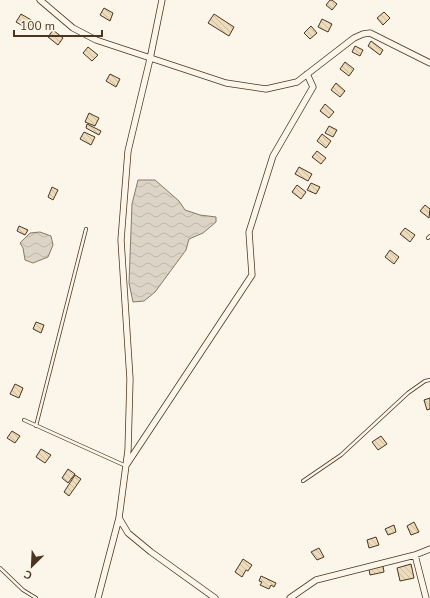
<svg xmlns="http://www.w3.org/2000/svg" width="430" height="598" font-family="'Nunito Sans',sans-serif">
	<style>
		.water { fill: url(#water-waves); stroke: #887966 }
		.building { fill: url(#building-back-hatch); stroke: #4a3520 }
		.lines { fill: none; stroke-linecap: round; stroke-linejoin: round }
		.service-casing { stroke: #4a3520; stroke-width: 4 }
		.minor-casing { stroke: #4a3520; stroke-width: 7 }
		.service { stroke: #fbf6e9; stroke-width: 2.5 }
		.minor { stroke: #fbf6e9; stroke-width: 5.5 }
	</style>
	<defs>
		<pattern id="water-waves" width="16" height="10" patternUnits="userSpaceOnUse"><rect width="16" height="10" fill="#dcd4c6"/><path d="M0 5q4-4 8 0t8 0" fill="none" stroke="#beb7aa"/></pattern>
		<pattern id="building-back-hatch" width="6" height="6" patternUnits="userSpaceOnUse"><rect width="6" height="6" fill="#ecdcbc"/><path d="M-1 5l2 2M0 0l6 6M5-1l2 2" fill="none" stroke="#ccbda1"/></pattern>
	</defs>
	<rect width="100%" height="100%" fill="#fbf6e9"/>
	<path class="water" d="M138,180H155L179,201L185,210L200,215L216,217V222L203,233L189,239L186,250L155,292L144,301L133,302L129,283L132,204Z
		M40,232L51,236L53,245L48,257L33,263L25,260L23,248L20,243L30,233Z"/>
	<path class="building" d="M330,0H332L337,4L332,10L326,5Z
		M104,8L113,13L110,21L100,15Z
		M384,12L390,18L383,25L377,18Z
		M21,14L33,21L28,29L16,22Z
		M214,14L234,27L229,36L208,23Z
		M322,19L332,24L328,32L318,27Z
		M311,26L317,33L310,39L304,33Z
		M53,30L63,38L58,45L48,37Z
		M371,41L383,50L380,55L368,46Z
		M355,46L363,50L360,56L352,52Z
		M88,47L98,55L92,61L83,53Z
		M345,62L354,69L349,76L340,69Z
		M110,74L120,79L116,87L106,81Z
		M336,83L345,91L340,97L331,90Z
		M325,104L334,112L329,118L320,111Z
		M89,113L99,118L95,126L85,122Z
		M87,124L101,131L99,135L86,128Z
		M329,126L337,130L333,137L325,133Z
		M84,132L95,137L91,145L80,139Z
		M322,134L331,141L326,148L317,141Z
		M317,151L326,158L321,164L312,157Z
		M299,167L312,174L308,181L295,174Z
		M311,183L320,187L316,194L307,190Z
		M297,185L306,192L301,199L292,192Z
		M52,187L58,190L53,200L48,197Z
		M425,205L430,209L429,218L420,211Z
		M19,226L28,230L25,235L17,231Z
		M405,228L415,235L410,242L400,234Z
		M390,250L399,257L394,264L385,257Z
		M36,322L44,325L41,333L33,329Z
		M15,384L23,388L19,398L10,394Z
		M430,398V409L427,410L424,400Z
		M12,431L20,436L15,443L7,438Z
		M381,436L387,444L378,450L372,442Z
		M41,449L51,455L45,463L36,457Z
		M68,469L75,474L68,483L62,478Z
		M75,475L81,479L69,496L64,492Z
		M414,522L419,532L411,535L407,526Z
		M394,525L396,532L388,535L385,529Z
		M376,537L379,545L369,548L367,540Z
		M319,548L324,557L317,560L311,552Z
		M243,559L252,565L248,571L246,570L242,577L235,572Z
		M411,564L414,578L400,581L397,568Z
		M383,566L384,572L370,575L369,569Z
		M261,576L276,583L274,587L271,585L269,589L260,585L262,582L259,581Z"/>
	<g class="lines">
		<defs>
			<path id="service" d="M428,238L430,236
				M24,420L126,466
				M36,426L86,229
				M303,481L341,455L408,393L425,381L430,380
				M0,568L23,590L36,598"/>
			<path id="minor" d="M40,0L73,28L96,40L226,83L266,89L297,82L354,38L363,34L370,33L430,63
				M127,464L252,275L249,232L273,156L313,87L307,74
				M119,518L128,533L151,552L215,598
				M415,555L426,598
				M98,598L119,518L128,450L130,379L121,240L128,151L150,59L162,0
				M290,598L316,580L415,555L430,549"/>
		</defs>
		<use href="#service" class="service-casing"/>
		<use href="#minor" class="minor-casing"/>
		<use href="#service" class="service"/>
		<use href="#minor" class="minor"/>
	</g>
	<g transform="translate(32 566) rotate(204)" stroke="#fbf6e9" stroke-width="3" paint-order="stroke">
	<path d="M0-3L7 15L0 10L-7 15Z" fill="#4a3520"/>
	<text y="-6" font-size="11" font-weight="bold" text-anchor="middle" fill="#4a3520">С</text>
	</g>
	<path d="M14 30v6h88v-6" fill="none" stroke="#4a3520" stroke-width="2"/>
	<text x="20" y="30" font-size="12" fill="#4a3520" stroke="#fbf6e9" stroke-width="3" paint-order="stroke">100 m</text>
</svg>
